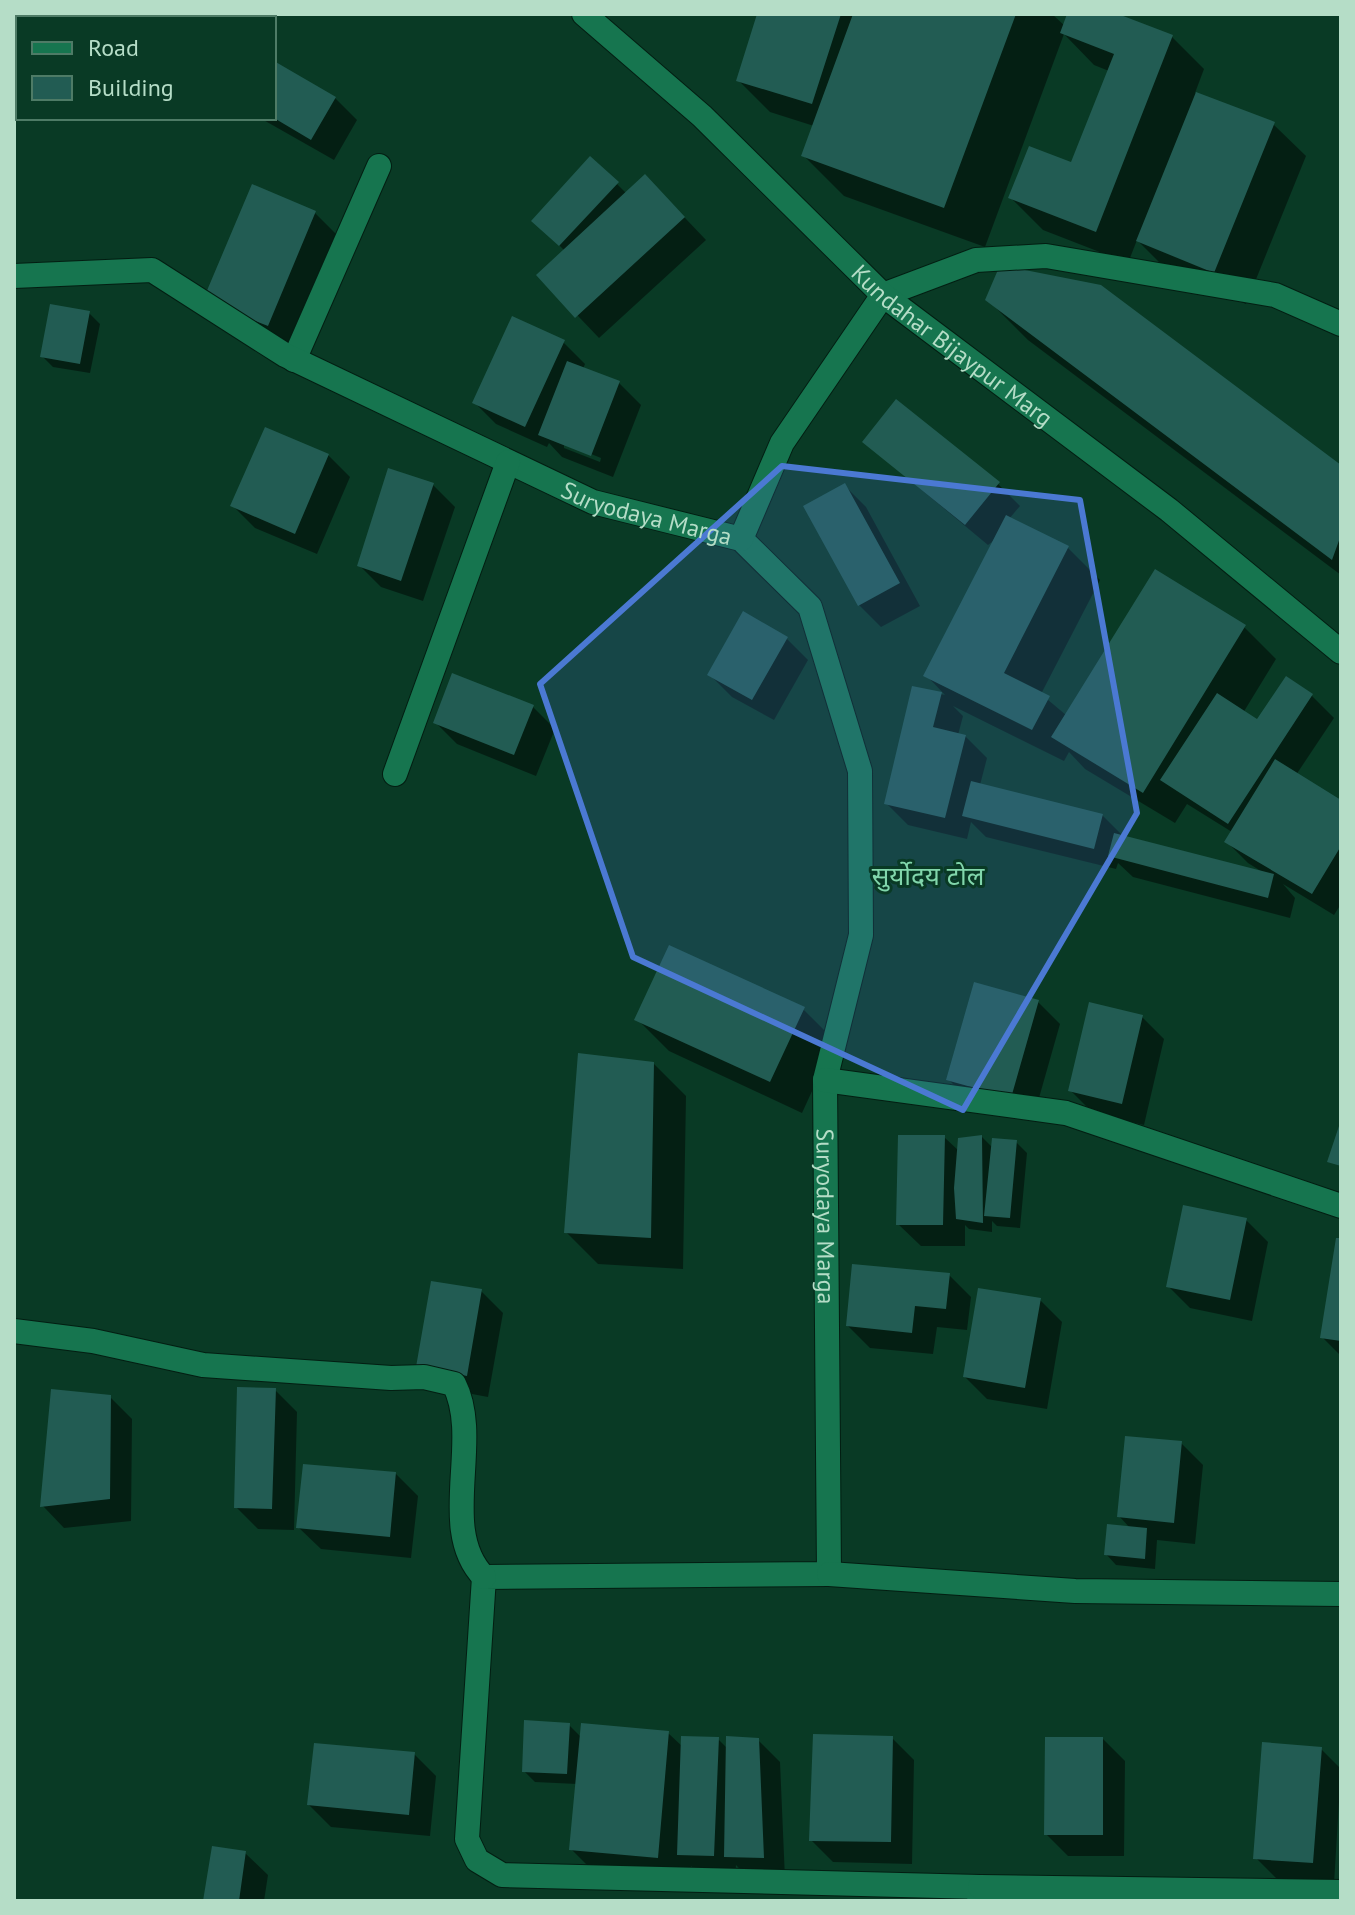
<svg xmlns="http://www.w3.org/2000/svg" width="1355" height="1915" font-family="'PT Sans','Noto Sans Devanagari',sans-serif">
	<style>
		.shadow { fill: #0007; fill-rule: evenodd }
		.building { fill: #225c53 }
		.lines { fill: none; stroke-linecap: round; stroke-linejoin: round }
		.service-casing { stroke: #031e12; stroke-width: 26 }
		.minor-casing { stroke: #031e12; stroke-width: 26 }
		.secondary-casing { stroke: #031e12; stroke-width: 26 }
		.service { stroke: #16754f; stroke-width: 24 }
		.minor { stroke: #16754f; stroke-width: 24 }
		.secondary { stroke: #16754f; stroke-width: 24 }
		.marked { fill: #4b79d3; fill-opacity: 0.2; stroke: #4b79d3; stroke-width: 6; stroke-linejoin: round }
		.labels { text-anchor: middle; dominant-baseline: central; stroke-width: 6; stroke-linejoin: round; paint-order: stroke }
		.street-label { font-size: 24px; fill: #b5ddc7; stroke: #093a25 }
		.neighbourhood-label { font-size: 26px; fill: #81d6ab; stroke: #093a25 }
	</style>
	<rect width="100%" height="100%" fill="#093a25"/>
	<path class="shadow" d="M14,14H87L88,18H18V94Z
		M161,14H233L232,18H139L164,17Z
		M759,14H1052L1065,26L1069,14H1112L1172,37L1204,69L1195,93L1273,124L1306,156L1246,304L1170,273L1137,240L1128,263L1043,230L1011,198L1072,164L1109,71L1094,65L1064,34L985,247L844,196L803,155L814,126L770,112L738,80Z
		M274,63L335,98L357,120L334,160L260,118H274Z
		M617,184L627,194L667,199L706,240L599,338L539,275L565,251L556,242Z
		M315,213L337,235L290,347L227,321Z
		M987,299L1341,467V575L1028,340Z
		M89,313L100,324L90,373L53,367L42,356Z
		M563,342L585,364L583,369L619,383L641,405L613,477L562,457L549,443L547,447L496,424L474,402ZM564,443L601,458L600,462L564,448Z
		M864,442L998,484L1020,506L1009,519L1068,548L1100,580L1041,694L1066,715L1244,627L1276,659L1243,713L1258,722L1286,679L1312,696L1334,718L1296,775L1341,802V904L1334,915L1283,884L1295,898L1290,918L1133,877L1118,863L1116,869L986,837L971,822L967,839L908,825L886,803L914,688L945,695L926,675L996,539L988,545ZM953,706L1064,761L1069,752L1085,769L1175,823L1187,804L1232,832L1226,841L1248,863L1264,873L1125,838L1102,815L980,785L987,758L965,736L958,735L963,716Z
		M328,455L350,477L317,554L255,528L233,506Z
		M433,485L455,507L423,601L381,587L359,565Z
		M844,485L866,507L920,606L881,627L859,605Z
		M786,638L808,660L774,720L732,697L710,675Z
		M533,707L555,729L536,776L457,744L435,722Z
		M1038,1002L1060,1024L1033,1119L971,1102L949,1080Z
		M803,1009L835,1041L802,1113L669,1051L637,1019Z
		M1142,1017L1164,1039L1144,1125L1093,1113L1071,1091Z
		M654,1064L686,1096L683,1269L598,1264L566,1232Z
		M944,1137L959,1151L982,1137L993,1148L1016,1142L1027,1153L1020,1228L997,1226L992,1221V1232L969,1229L965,1225V1246H921L898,1224Z
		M1246,1220L1268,1242L1252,1321L1190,1308L1168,1286Z
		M1341,1240V1356L1322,1337Z
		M949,1275L971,1297L967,1330L937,1327L933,1354L870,1348L848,1326Z
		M481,1291L503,1313L488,1397L440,1388Z
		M1040,1300L1062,1322L1047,1409L987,1399L965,1377Z
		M275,1390L297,1412L294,1530L258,1529L236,1507Z
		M110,1397L132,1419L131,1521L64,1528L43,1506Z
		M1181,1443L1203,1465L1195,1544L1157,1540L1155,1569L1116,1565L1106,1554L1130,1528L1119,1516Z
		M396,1474L418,1496L411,1558L321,1549L298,1527Z
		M569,1725L581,1737L668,1733L683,1747L718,1739L727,1748L758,1740L780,1762L785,1879L748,1878L736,1865L735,1878L701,1876L691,1866L689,1889L603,1881L571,1849L577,1784L535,1782L524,1771Z
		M892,1738L914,1760L912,1864L833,1862L811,1840Z
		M1103,1739L1125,1761L1124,1856H1068L1046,1834Z
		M1321,1749L1341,1769L1334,1884L1278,1880L1256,1858Z
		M414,1754L436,1776L430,1836L331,1827L309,1805Z
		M245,1853L268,1875L264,1901H205Z"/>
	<path class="building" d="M14,14H68V18H18L16,91Z
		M137,14L175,16V18H137Z
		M757,14H841L812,104L736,81Z
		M853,14H1016L944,208L801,156Z
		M1067,14H1118L1173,35L1096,232L1008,198L1029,146L1071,162L1114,54L1060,33Z
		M274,61L336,97L311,140L274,118Z
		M1196,92L1275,122L1214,273L1136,241Z
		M590,156L619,182L559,246L531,221Z
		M645,174L685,217L575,318L536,275Z
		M252,184L316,211L268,326L203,300Z
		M1000,265L1101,285L1341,465V535L1332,560L985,300Z
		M50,304L90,311L80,364L40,357Z
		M512,316L565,340L525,427L472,403Z
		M567,361L620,381L591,456L538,435Z
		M896,399L1000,482L965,525L862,442Z
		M265,427L329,454L295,534L230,506Z
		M388,468L434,483L401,581L357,566Z
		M845,483L900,583L858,606L803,506Z
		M1006,515L1069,546L1004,673L1050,696L1032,730L923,676Z
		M1155,569L1246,625L1143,793L1051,737Z
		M743,611L788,637L752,700L707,675Z
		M452,673L534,705L514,755L433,723Z
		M1286,676L1313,694L1228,824L1160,780L1217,693L1257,719Z
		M912,686L942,692L933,727L966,735L945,818L884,804Z
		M1275,759L1341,800V846L1312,894L1224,842Z
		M971,781L1103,814L1094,849L962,816Z
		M1114,833L1274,874L1268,898L1108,856Z
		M669,945L805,1007L770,1082L634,1020Z
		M974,982L1039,1000L1011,1098L946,1080Z
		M1089,1002L1143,1015L1122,1104L1068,1091Z
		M578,1053L654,1062L651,1238L564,1233Z
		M1340,1123H1341V1166L1327,1162Z
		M898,1135H945L943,1225H896Z
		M982,1135L983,1223L956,1219L954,1188L958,1138Z
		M992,1138L1017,1140L1010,1218L984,1216Z
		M1183,1205L1247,1218L1230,1300L1166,1287Z
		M1336,1238H1341V1341L1320,1338Z
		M852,1264L950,1273L946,1309L915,1306L912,1333L846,1326Z
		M431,1281L482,1289L467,1376L416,1367Z
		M978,1288L1041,1298L1025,1388L963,1377Z
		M237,1387L276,1388L272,1509L234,1508Z
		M51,1389L111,1395L110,1499L40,1507Z
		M1125,1436L1182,1441L1174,1523L1117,1517Z
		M303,1464L396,1472L390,1537L296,1528Z
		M1107,1524L1147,1528L1145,1559L1104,1555Z
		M524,1720L570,1723L567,1774L522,1772Z
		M581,1723L669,1731L658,1858L569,1850Z
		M813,1734L893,1736L891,1842L809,1841Z
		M681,1736L719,1737L714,1856L677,1855Z
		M726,1736L759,1738L764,1858L724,1857Z
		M1045,1737H1103V1835H1044Z
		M1262,1742L1322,1747L1313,1863L1253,1859Z
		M314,1743L415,1752L409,1815L307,1805Z
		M212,1846L246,1851L239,1901H203Z"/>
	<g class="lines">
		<defs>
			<path id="service" d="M294,360L379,166"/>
			<g id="minor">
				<path id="s1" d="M14,276L152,270L285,355L593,502L741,539L810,607L860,771L861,935L825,1080L829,1574L484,1577L467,1839L477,1860L502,1875L980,1887L979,1901"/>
				<path d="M741,539L782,443L883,295L976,260L1046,256L1275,295L1341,324"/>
				<path d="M395,774L508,462"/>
				<path d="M825,1080L1066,1113L1341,1206"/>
				<path d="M14,1331L93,1341L203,1365L391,1378L424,1377L454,1384C483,1441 437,1529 484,1577"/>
				<path d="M829,1574L1075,1591L1341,1594"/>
				<path d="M980,1887L1341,1892"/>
			</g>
			<g id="secondary">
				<path id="s2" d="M584,14L702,116L883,295L1169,510L1341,652"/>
			</g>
		</defs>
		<use href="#service" class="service-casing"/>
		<use href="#minor" class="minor-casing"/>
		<use href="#secondary" class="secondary-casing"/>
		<use href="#service" class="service"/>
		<use href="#minor" class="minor"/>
		<use href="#secondary" class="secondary"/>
	</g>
	<path class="marked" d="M782,466L1080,500L1137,813L963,1110L633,957L540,684Z"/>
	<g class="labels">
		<g class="street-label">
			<text stroke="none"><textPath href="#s2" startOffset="496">Kundahar Bijaypur Marg</textPath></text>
			<text stroke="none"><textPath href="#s1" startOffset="692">Suryodaya Marga</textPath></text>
			<text stroke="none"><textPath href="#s1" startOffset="1508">Suryodaya Marga</textPath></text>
		</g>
		<g class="neighbourhood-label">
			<text x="928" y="875">सुर्योदय टोल</text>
		</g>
	</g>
	<rect width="1355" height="1915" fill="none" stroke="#b5ddc7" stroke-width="32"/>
	<rect x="16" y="16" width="260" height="104" fill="#093a25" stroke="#4e7b66" stroke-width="2"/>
	<rect x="32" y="42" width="40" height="12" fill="#16754f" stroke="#4e7b66" stroke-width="2"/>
	<text x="88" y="56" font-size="24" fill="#b5ddc7">Road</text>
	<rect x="32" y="76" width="40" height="24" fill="#225c53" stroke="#4e7b66" stroke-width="2"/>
	<text x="88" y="96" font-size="24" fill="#b5ddc7">Building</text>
</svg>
